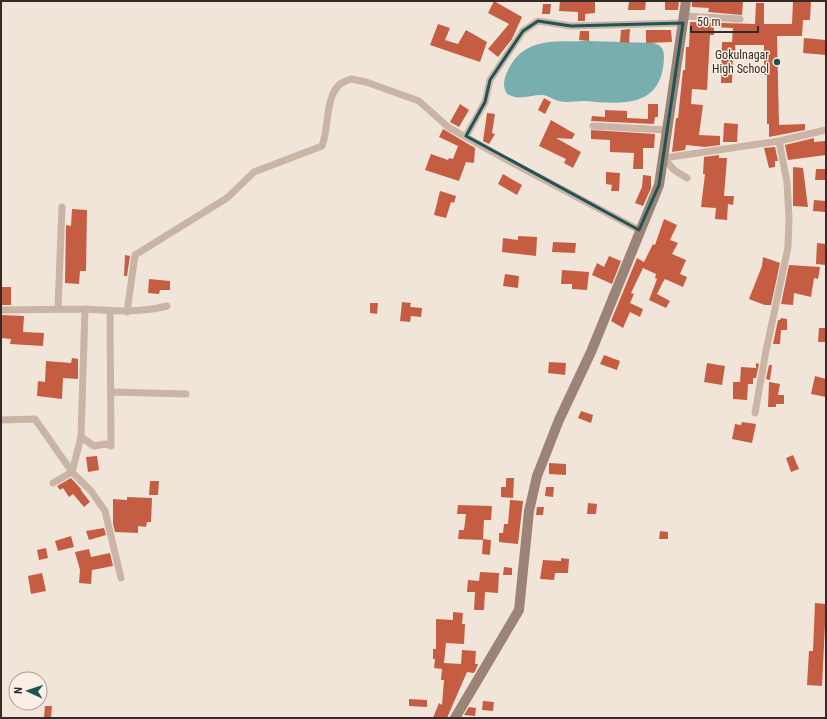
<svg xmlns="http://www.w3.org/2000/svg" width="827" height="719" font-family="'Roboto Condensed',sans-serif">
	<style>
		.water { fill: #79aeae }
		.building { fill: #c55d43 }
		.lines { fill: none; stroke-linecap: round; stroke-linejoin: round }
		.street { stroke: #c9b4a5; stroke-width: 7 }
		.secondary { stroke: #9c8377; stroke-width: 10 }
		.marked { fill: none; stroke: #1d5456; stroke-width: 3; stroke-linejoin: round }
		.poi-dot { fill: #1d5456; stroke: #f9efe5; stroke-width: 1.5 }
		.labels { text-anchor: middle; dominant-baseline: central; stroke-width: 3; stroke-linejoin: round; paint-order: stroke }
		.poi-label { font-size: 12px; fill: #352a27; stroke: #f9efe5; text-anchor: end }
	</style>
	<rect width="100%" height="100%" fill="#f1e5d9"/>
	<path class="water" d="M588,41L654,43C662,46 664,49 664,58C662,109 621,104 584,101C576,101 567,103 559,101C554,100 548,95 542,95C529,95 519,101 507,94C502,86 504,78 508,70C525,36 555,42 588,41Z"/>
	<path class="building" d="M494,1L522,17L512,39L498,57L488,49L509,24L488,13Z
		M560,1H595V13L585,14V21H578V12L559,11Z
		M629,1H646L645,10H628Z
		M665,1H679L678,10H665Z
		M692,1H743L742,15L708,12L709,8L692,7Z
		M793,1H811L810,20H803L802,36H777L779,125L805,124V130L769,137V124H767V75H764V45H735L736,57H733L732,83H721L722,42H732L733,28L714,27V35H710L707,90L692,89L691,104L703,105L699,135L720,136V145L705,147L686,145L685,150L672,152L676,118H678L683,70H685L686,47H689L690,22L755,24L756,3H764V24H792Z
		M543,4H551L550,14H542Z
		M438,24L450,28L445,40L458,44L466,30L487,42L480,62L430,45Z
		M630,29L629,43L620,42L621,30Z
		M646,30H671L672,42L646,43Z
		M580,31H589V41L579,40Z
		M804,38L826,40V55L803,53Z
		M544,98L551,102L545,114L538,110Z
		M460,104L469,110L459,127L450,122Z
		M648,104H658V117H655L654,124L591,121L592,116L605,117V110L627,111V118L648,119Z
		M487,113L495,114L492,133L495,134L489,144L483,141Z
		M551,120L575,134L572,139L556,138L581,152L573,168L564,163L566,159L539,146Z
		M724,123L738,124L737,142H723Z
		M443,129L475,148L474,163L466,162L459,181L425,170L431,154L448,160L449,158L453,159L458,146L439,137Z
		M591,130L655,134L654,148H643V169H633L634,153L610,152V140L591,139Z
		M814,138V142L825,141L826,155L788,160L785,145Z
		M775,147L778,161H775V167L769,168L764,148Z
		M719,155V158H727L724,196H734L733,205L728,204L727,220L715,219L716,208L701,207L705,174H703L704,157Z
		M793,167L803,168L808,207L793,206Z
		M816,169H825V180H815Z
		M606,172L620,173L619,191H611L612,185L606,184Z
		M503,174L522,185L517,195L498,184Z
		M643,175L651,176V188L643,206L635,203L642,187Z
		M440,191L456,196L454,203L451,202L446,218L434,215Z
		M814,200L826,201V212L813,211Z
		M72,209L87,210L86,271H80L79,284L65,283L66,225L71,226Z
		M664,219L677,225L670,240L678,243L672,254L686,260L680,274L687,277L683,287L665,279L663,282L657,294L670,301L666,308L649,300L657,279L655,278L656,274L643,268L631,293L634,294L630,303L643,309L640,317L630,312L623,328L611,321L637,258L644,262L653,244L655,245Z
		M518,236L537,237L536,256L502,252L503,238L518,240Z
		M553,242L576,243L575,253L552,252Z
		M817,243L826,244V265L816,264Z
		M125,255L130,256L127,276H124Z
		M609,256L621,261L612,284L592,275L597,263L604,267Z
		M763,257L780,263L771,305H765L749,299L762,266Z
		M789,265L820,267L818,279L814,278L811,297L794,293L793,305L781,304Z
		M562,270L589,272L587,290L572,289V284H561Z
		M505,274L519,276L518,288L503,286Z
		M149,279L170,281V290H160L159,294L148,293Z
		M2,287H11V305H2Z
		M402,302L411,303L410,307L422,308L421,317L411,316L410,322L400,321Z
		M370,303H378L377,314L370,313Z
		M1,315L24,316L23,332L44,333L43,346L10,344L11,339L1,338Z
		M781,318L787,319V330H781L780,344H773L778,320H780Z
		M819,328H826V342H818Z
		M604,355L620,361L617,370L600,364Z
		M72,358L78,359V379L63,378L62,399L37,396L38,381L45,382L46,361L71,363Z
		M549,362L566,363L565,375L548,373Z
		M707,363L725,366L722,385L704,382Z
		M756,363L759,364L756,378H753V384H748L747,400L733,399V382H740L741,367L756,368Z
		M769,365H772L770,380L766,379Z
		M815,376L826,379V397L811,394Z
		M769,382L780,384L778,395H784V404H776V407H768Z
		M581,411L593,415L591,423L578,418Z
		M742,422L756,424L752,443L732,439L735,424L741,425Z
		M793,455L799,469L791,472L786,458Z
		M97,456L99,470L88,472L86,457Z
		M549,463L566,464V475L549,474Z
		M71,478L82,490L80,489L90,502L84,507L73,494L69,497L63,488L60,490L57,486Z
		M506,478H514L513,498L501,497V487H506Z
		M150,481H159L158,495H149Z
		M546,487H554L553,497L545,496Z
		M127,497L152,498L151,522H147L146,527L138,526V533L115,532L113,524V499L127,500Z
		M510,500L523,501L518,544L499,542V533H503L504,524H508Z
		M588,503L597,504L596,514H587Z
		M458,505L492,506L491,520H484L483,539L491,540L490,555L482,554L483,540L458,539L459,530H464L466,514H457Z
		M537,507H544L543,515H536Z
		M104,528L106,535L89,540L86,531Z
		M660,531L668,532V539H659Z
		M71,536L74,547L58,551L55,541Z
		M46,548L48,558L39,560L37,550Z
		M89,549L91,557L110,553L113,566L92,570L91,584L79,583L80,570L75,552Z
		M561,558L569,559L568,573H555L554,580L540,579L543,560L561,561Z
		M504,567L512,568V575H503Z
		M480,572L499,573L498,593L485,592L484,610H474L475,592H467L468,580L479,581Z
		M42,573L46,591L31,594L28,576Z
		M815,603L826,604L822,686L807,685L809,651H813Z
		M453,612L463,613L462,624H465L464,644L446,643L444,663L461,664L462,650L476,651L475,664H478L477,667L474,673L467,672L447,718H433L439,703L442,705L444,680H441L442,669L434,668L435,659H433V649H436V619L453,620Z
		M409,699L427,700V707L409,706Z
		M483,701L494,702L493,711L482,710Z
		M45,706H52L51,717H44Z
		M469,707L476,708L475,716L464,715Z"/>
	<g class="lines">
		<path class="street" d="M684,16L740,19
			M593,126L667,130
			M466,136L485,102L490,80L523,31L538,21L571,26L683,23
			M687,178L674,170L664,158L779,141L826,130
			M58,309L62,207
			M1,310L85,309
			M127,312L135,255L227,198L254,172L322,146C329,129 325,97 340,84C343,82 348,80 351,79L366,82L419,101L448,127L507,160L639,230
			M111,392L186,394
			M755,413L766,351L788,247L789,218L787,182L779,141
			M1,420L35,419L72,472L91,491L105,511L121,578
			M81,437L94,446L105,444L111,446L110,311
			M53,483L72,472L81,437L85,309C113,311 140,313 167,306"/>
		<path class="secondary" d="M455,718L519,610L529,511L537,476L559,420L591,352L659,185L686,1"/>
	</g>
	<path class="marked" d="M538,21L571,26L683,23L659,185L639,230L466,136L485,102L490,80L523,31Z"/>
	<circle class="poi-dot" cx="777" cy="62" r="4"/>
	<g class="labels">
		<g class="poi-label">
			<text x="769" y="55">Gokulnagar<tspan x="769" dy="14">High School</tspan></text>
		</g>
	</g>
	<rect width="827" height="719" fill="none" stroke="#352a27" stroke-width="4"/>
	<g transform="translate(28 691) rotate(273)"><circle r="19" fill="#f9efe5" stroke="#aba099"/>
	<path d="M0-3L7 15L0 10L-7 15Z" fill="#1d5456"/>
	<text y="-6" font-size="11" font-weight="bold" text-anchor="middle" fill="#352a27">N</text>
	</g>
	<path d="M691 26v6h67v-6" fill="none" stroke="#352a27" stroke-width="2"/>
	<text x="697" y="26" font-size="12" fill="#352a27" stroke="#f9efe5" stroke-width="3" paint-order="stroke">50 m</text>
</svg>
